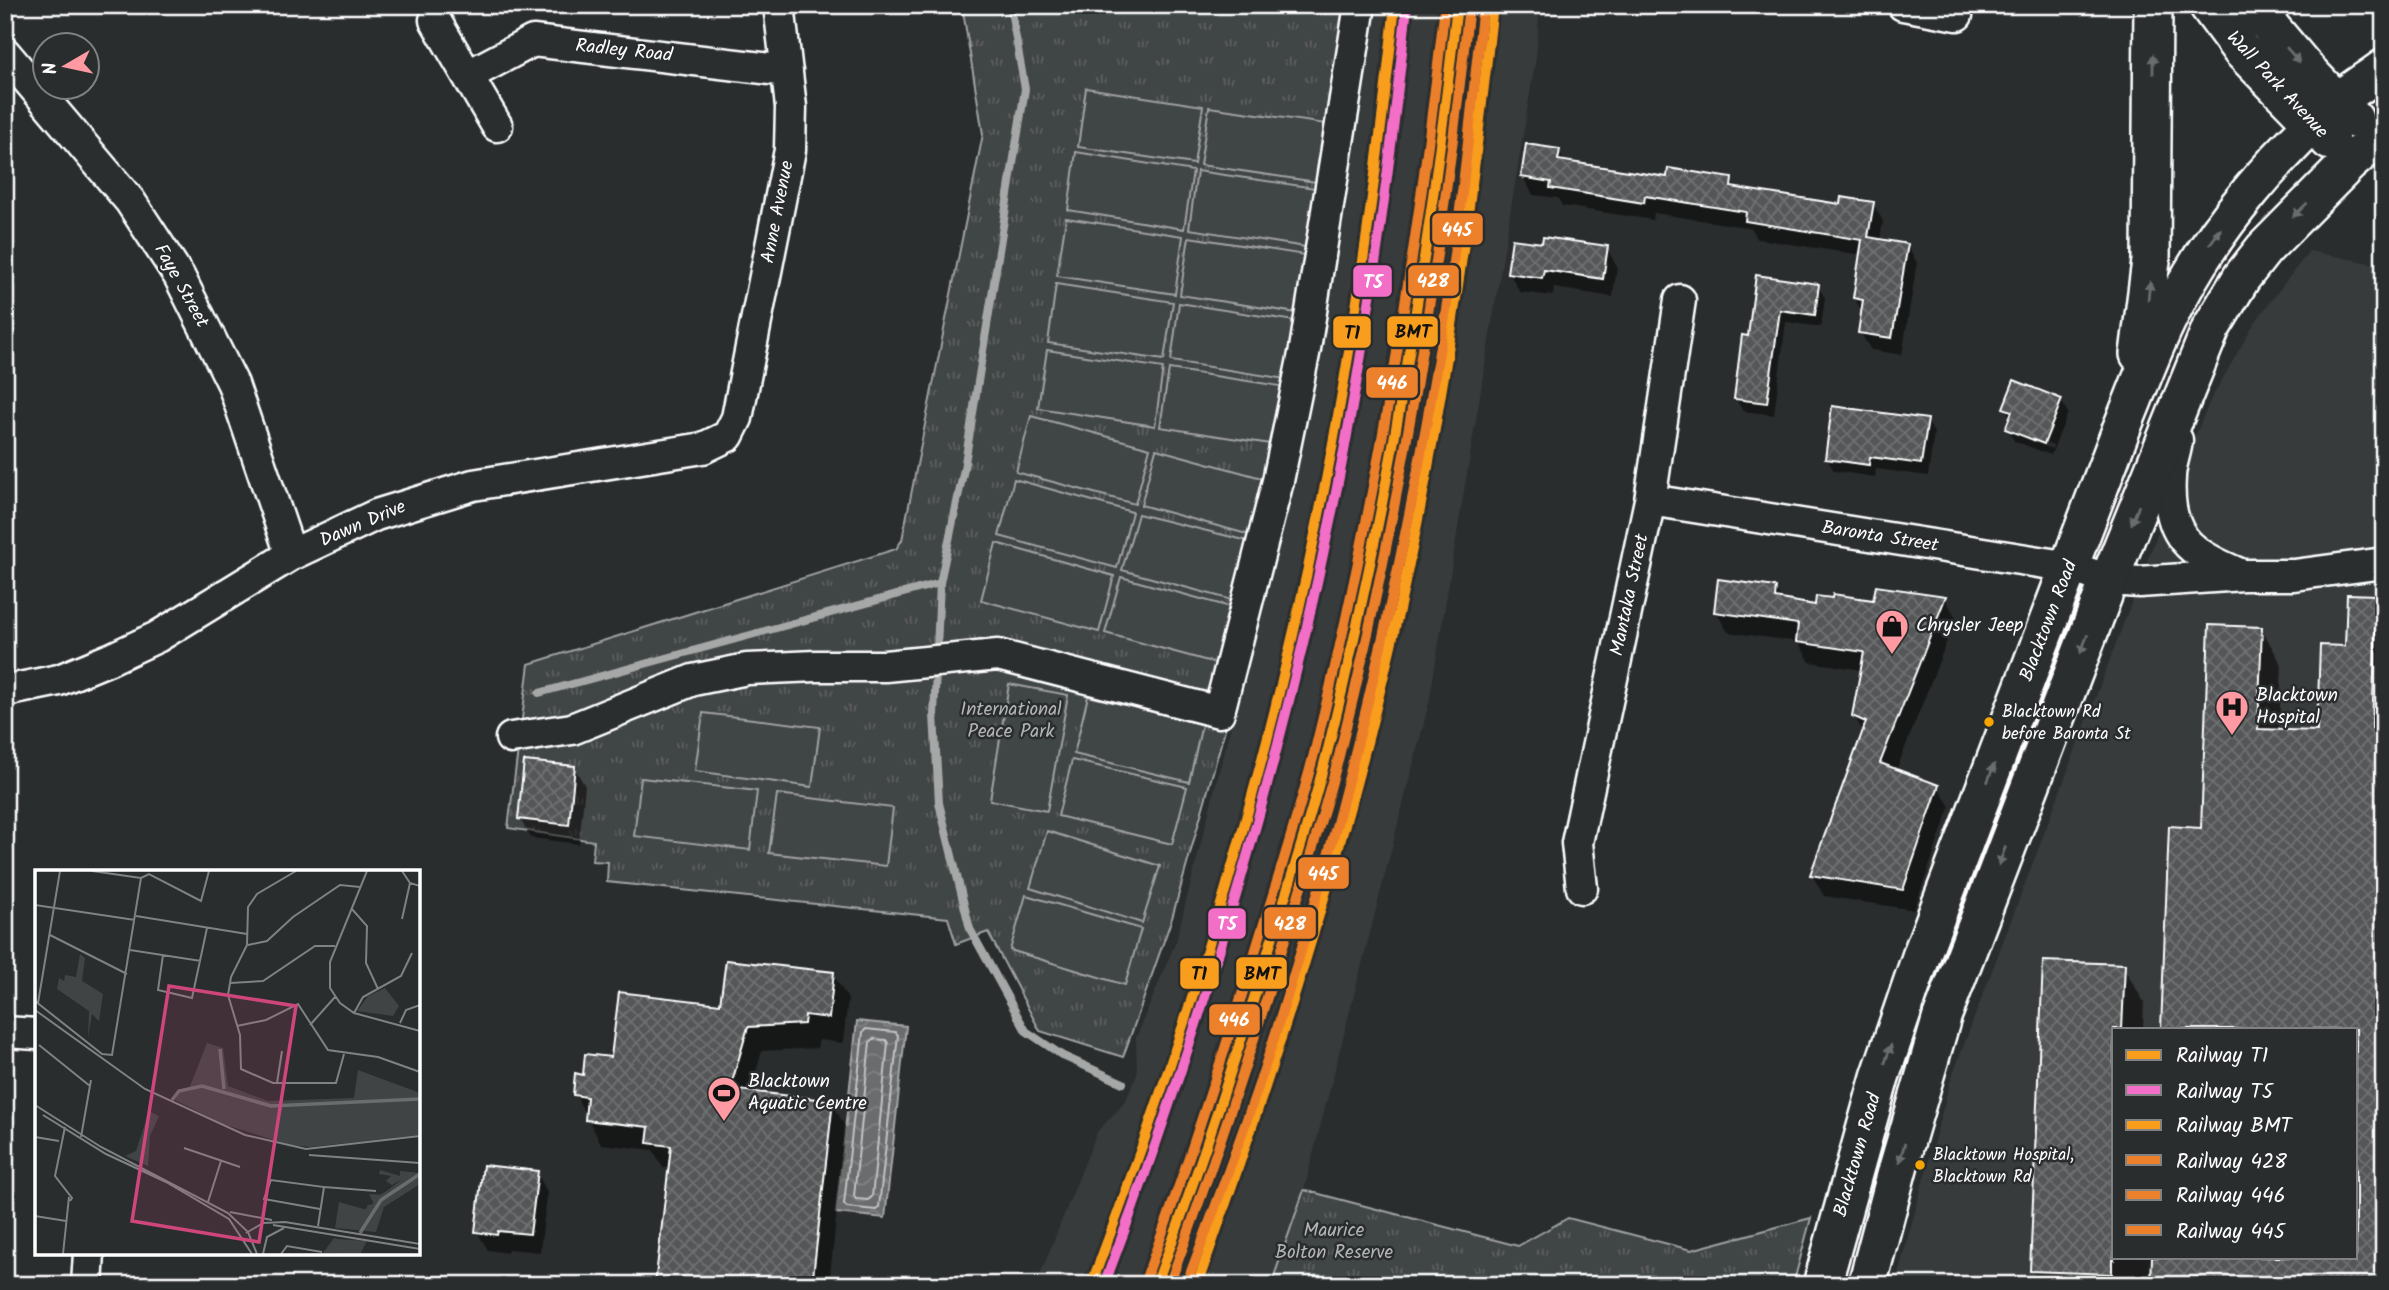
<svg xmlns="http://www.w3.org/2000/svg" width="2389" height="1290" font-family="Kalam,sans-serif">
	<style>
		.built { fill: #373a3b; fill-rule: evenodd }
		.grass { fill: url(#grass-tufts); stroke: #a0a2a2; stroke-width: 2 }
		.pitch { fill: #414445; stroke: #a0a2a2; stroke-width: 2 }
		.water { fill: url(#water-waves); stroke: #a6a7a7; stroke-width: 2 }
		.shadow { fill: #0007; fill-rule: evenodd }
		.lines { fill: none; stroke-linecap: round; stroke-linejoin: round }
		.shore { stroke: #c3c4c5; stroke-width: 2 }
		.stream { stroke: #a6a7a7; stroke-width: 8 }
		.building { fill: url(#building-cross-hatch); stroke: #fff; stroke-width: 2 }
		.minor-casing { stroke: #fff; stroke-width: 35 }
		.major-casing { stroke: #fff; stroke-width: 42 }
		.minor { stroke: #2a2d2e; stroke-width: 30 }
		.major { stroke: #2a2d2e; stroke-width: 37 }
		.rail-1-casing { stroke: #2a2d2e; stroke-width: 16 }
		.rail-2-casing { stroke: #2a2d2e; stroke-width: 16 }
		.rail-3-casing { stroke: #2a2d2e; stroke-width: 16 }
		.rail-4-casing { stroke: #2a2d2e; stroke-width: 16 }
		.rail-5-casing { stroke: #2a2d2e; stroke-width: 16 }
		.rail-6-casing { stroke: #2a2d2e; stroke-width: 16 }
		.rail-1 { stroke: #f99d1c; stroke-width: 10 }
		.rail-2 { stroke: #f36ec6; stroke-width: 10 }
		.rail-3 { stroke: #f99d1c; stroke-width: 10 }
		.rail-4 { stroke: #ec802b; stroke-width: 10 }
		.rail-5 { stroke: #ec802b; stroke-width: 10 }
		.rail-6 { stroke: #ec802b; stroke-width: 10 }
		.oneway { fill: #6a6c6d }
		.bus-dot { fill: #f7a600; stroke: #2a2d2e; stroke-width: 2.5 }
		.labels { text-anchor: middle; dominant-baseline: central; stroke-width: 5; stroke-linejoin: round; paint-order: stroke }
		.bus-label { font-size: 17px; fill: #fff; stroke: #2a2d2e; text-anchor: start }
		.street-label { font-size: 19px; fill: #fff; stroke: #2a2d2e }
		.poi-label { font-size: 19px; fill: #fff; stroke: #2a2d2e; text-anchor: start }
		.park-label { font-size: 19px; fill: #b3b4b5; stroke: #2a2d2e }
		.inset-river { fill: none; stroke: #6a6c6d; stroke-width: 3.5 }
		.inset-road { fill: none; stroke: #7f8182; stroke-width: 2 }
		.view { fill: #ce467c; fill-opacity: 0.15; stroke: #ce467c; stroke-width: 3.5 }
		.inset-edge { fill: none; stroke: #fff; stroke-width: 3.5 }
		.line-badge { stroke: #2a2d2e; stroke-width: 2.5 }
		.badge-label { font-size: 19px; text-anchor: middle; font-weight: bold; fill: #fff }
		.pale-badge-label { font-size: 19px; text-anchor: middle; font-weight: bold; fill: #111 }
	</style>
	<defs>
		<pattern id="grass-tufts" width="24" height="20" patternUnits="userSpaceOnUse" patternTransform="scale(1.75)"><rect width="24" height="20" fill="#414445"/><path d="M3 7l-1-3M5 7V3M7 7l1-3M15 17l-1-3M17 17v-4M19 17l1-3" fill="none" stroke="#5e6061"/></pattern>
		<pattern id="water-waves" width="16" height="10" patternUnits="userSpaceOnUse" patternTransform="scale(1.75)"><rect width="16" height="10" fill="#6a6c6d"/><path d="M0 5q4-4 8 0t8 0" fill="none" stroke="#808283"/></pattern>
		<pattern id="building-cross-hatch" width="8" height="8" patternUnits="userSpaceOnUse" patternTransform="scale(1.75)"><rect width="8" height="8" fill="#555758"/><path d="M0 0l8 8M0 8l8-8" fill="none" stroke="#6e7071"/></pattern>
	</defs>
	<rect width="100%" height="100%" fill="#2a2d2e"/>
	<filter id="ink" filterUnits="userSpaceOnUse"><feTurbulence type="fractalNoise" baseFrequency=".0143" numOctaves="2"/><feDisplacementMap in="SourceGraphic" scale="14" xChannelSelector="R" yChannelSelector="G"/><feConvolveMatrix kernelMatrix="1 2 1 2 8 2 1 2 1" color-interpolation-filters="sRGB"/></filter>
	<g filter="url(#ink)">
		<path class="built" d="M1372,5H1540L1536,57L1429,703L1304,1190L1271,1285H1036L1097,1132L1125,1102L1137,1074L1136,1038L1176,941L1290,494Z
			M2309,251L2384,266V1285H1895L1951,1079L2191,445L2210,401L2255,322ZM2114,1029H2356V1257H2114Z"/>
		<path class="grass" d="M962,5H1368L1277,544L1172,918L1123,1057L1040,1031L988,932L956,944L948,918L607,882L608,862L592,861L594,841L508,828L529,664L896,549L902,540L983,134Z
			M1304,1190L1518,1246L1568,1218L1691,1250L1811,1218L1793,1285H1271Z"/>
		<path class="pitch" d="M1086,88L1203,106L1194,164L1078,147Z
			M1209,107L1326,124L1317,182L1200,165Z
			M1076,152L1193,171L1184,229L1068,210Z
			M1197,171L1315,188L1306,247L1189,229Z
			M1066,218L1183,236L1175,294L1057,276Z
			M1189,237L1305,255L1297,313L1180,295Z
			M1056,284L1173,302L1164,360L1048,343Z
			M1179,303L1295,321L1286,379L1171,361Z
			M1047,350L1163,368L1155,426L1038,408Z
			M1169,369L1286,387L1277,445L1160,427Z
			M1031,416L1150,448L1135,504L1016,472Z
			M1156,449L1269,480L1254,536L1141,505Z
			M1014,479L1132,512L1117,568L999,536Z
			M1138,514L1252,542L1236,601L1122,570Z
			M996,543L1114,576L1099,632L981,600Z
			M1121,577L1234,608L1219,664L1105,633Z
			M1009,684L1068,695L1047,811L990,800Z
			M1088,696L1202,724L1189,782L1074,754Z
			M703,713L820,727L812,787L695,771Z
			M1072,760L1187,787L1172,844L1058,816Z
			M641,778L757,791L750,850L634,836Z
			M777,794L893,808L886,866L769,853Z
			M1047,831L1160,866L1142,923L1030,888Z
			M1026,895L1141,929L1125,985L1010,950Z"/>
		<path class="water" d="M857,1021L906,1026L885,1218L836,1213Z"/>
		<path class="shadow" d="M690,5H702L696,11Z
			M1559,151L1565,163L1668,179L1731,180L1737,190L1841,206L1873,204L1883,221L1880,241L1907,245L1917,263L1902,355L1871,350L1860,332L1863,313L1854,298L1861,255L1757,239L1751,228L1654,213L1653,220L1562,206L1558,198L1533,195L1523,177Z
			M1607,248L1617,267L1613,297L1554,288L1553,296L1520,292L1509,273Z
			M1757,277L1818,286L1825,298L1821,327L1786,322L1774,415L1743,411L1735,398L1749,337Z
			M2061,401L2068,413L2051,455L2014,441L2007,428L2011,418L2004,407ZM2015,430L2053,446L2052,449L2015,434Z
			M1927,421L1934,433L1928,476L1876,469L1875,477L1834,471L1827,459Z
			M1775,589L1783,601L1816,607L1945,598L1956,618L1896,771L1938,786L1950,807L1914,910L1824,896L1812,875L1864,733L1854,716L1862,670L1810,662L1798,642L1728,632L1716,612Z
			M2376,597L2384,610V1285H2040L2032,1271L2123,966L2144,1002L2143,1029H2114V1257H2356V1029H2163L2171,828L2203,829L2261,628L2282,665L2279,731L2318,733L2346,648Z
			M574,767L585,786L579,844L531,838L520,819Z
			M833,974L848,999L843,1043L819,1040L817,1048L762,1051L750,1093L832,1103L846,1128L829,1285H657L670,1168H663L653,1150L601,1144L575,1094L584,1077L613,1059L722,1006Z
			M537,1173L547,1192L540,1252L508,1249L507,1253L488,1250L477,1232Z"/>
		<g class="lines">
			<path class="shore" d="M866,1029L895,1032L898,1035L879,1207L876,1210L847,1207L844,1204L863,1032Z
				M874,1039L886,1040L888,1043L872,1197L868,1200L856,1199L854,1196L870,1042Z"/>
			<path class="stream" d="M1010,5L1025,89L964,469L940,583L934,715L939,803L970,929L1026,1031L1063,1056L1123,1083
				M539,693L940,583"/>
		</g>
		<path class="building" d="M1526,144L1560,149L1558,160L1667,177L1668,168L1732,178L1731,187L1840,204L1841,197L1874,202L1868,237L1908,244L1892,338L1858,333L1863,300L1853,298L1862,240L1745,221L1746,212L1645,196L1644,203L1550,188L1551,182L1521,177Z
			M1543,237L1608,246L1603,279L1544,270L1542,278L1507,273L1512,239L1542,243Z
			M1756,275L1819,284L1815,315L1780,310L1767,403L1734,399L1742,335L1748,336Z
			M2014,380L2062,399L2044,444L2005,429L2012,411L2003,408Z
			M1832,406L1928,419L1921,464L1870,457L1869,465L1825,459Z
			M1718,579L1776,587L1775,598L1815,605L1816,596L1832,598L1833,594L1873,600L1876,586L1946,596L1880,763L1939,785L1903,890L1810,875L1866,722L1852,716L1864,652L1796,642L1798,624L1714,612Z
			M2347,594L2377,595L2372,728L2384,729V1285H2151L2152,1257H2356V1029H2161L2169,826L2201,828L2209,625L2262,627L2258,729L2317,731L2320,645L2345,646Z
			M524,761L575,766L569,825L518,819Z
			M726,960L834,972L829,1018L805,1015L804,1024L748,1027L730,1089L833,1101L812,1285H655L671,1146L647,1143L649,1127L585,1120L587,1097L573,1095L575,1073L583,1075L585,1054L611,1057L619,992L720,1004Z
			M2043,961L2125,964L2122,1029H2114V1260H2112V1274L2030,1271Z
			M483,1165L538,1171L530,1234L498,1231L497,1235L475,1232Z"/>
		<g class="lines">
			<defs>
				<path id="minor" d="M1903,5L1957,15L1959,5
					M435,20L497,126
					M5,53L130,201L179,276L233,384L291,555
					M469,75L533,41L787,71
					M2177,440C2176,452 2170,465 2170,477C2166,536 2189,553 2240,574
					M1650,500L2070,567L2109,580L2139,582L2243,575H2294L2384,563
					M5,691L59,680L110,659L157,637L291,555L376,515L473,485L703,448L728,436L737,418L790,150L791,107L779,5
					M511,738L572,729L693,680L747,669L816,666H885L998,655L1219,712L1278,481L1305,349L1360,5
					M1582,888L1577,843L1650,500L1680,300
					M5,1032L37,1034
					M87,1285L89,1253"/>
				<path id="major" d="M2208,5L2241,50L2330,141
					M2252,5L2305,68L2354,119
					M2139,354L2151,261L2153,5
					M1822,1285L1880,1077L1923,951L2121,430C2140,384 2157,336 2181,293C2219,222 2276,156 2336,103C2351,90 2368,80 2384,68
					M1867,1285L1898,1168L1942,1017L2109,580L2211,328L2242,277L2264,249L2349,163L2384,133"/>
			</defs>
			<use href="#minor" class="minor-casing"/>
			<use href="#major" class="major-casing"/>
			<use href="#minor" class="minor"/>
			<use href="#major" class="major"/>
			<defs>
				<path id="rail-1" d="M1091,1285C1186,1036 1268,771 1320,510C1354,343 1377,174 1395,5
					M1197,1285C1272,1075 1340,863 1391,645C1440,435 1470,220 1493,5"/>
				<path id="rail-2" d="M1104,1285C1199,1036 1277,778 1331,517C1366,348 1389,177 1407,6"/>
				<path id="rail-3" d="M1156,1285C1199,1171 1237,1056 1272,939C1292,876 1312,813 1328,749C1389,504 1429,256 1457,5"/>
				<path id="rail-4" d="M1169,1285C1211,1173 1248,1060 1283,946C1302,883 1322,820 1339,756C1401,510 1441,258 1469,6"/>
				<path id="rail-5" d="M1145,1281C1187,1167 1225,1052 1260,936C1280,873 1300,810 1316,746C1377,503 1417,255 1445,5"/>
				<path id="rail-6" d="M1186,1285C1215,1208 1244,1132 1269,1054C1346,815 1404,569 1444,322C1461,217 1471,112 1483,6"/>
			</defs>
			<use href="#rail-1" class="rail-1-casing"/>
			<use href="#rail-2" class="rail-2-casing"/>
			<use href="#rail-3" class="rail-3-casing"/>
			<use href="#rail-4" class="rail-4-casing"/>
			<use href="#rail-5" class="rail-5-casing"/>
			<use href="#rail-6" class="rail-6-casing"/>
			<use href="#rail-1" class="rail-1"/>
			<use href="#rail-2" class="rail-2"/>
			<use href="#rail-3" class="rail-3"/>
			<use href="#rail-4" class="rail-4"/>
			<use href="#rail-5" class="rail-5"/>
			<use href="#rail-6" class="rail-6"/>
		</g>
		<defs><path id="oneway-solid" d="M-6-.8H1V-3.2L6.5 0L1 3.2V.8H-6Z" transform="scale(1.75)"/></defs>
		<g class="oneway">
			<use href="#oneway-solid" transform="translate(2293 55) rotate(49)"/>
			<use href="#oneway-solid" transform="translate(2153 64) rotate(-90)"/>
			<use href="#oneway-solid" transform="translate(2300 210) rotate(136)"/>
			<use href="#oneway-solid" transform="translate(2215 237) rotate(-54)"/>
			<use href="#oneway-solid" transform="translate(2149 291) rotate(-84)"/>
			<use href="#oneway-solid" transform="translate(2135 515) rotate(112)"/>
			<use href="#oneway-solid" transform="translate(2084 644) rotate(111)"/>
			<use href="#oneway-solid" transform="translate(1991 773) rotate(-69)"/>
			<use href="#oneway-solid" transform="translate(2002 856) rotate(111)"/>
			<use href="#oneway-solid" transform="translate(1888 1054) rotate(-71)"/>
			<use href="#oneway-solid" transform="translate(1902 1153) rotate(106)"/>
		</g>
	</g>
	<defs>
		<symbol id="shop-pin" viewBox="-11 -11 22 30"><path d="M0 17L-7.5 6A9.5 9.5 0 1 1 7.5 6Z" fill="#ff9aa2" stroke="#2a2d2e"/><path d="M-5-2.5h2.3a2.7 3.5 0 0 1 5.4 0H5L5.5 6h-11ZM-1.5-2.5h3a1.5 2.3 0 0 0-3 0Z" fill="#111"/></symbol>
		<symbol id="hospital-pin" viewBox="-11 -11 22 30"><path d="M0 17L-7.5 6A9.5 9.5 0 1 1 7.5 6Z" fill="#ff9aa2" stroke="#2a2d2e"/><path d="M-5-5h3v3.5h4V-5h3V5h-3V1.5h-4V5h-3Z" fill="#111"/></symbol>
		<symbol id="stadium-pin" viewBox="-11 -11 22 30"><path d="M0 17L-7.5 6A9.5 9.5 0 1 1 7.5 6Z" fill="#ff9aa2" stroke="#2a2d2e"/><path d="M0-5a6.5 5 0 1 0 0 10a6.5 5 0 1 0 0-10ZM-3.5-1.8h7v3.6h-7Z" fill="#111"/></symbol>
	</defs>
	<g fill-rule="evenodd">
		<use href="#shop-pin" x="1873" y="607" width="38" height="52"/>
		<use href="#hospital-pin" x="2213" y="688" width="38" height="52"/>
		<use href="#stadium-pin" x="705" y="1074" width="38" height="52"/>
	</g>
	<g class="bus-dot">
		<circle cx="1989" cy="722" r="6"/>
		<circle cx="1920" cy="1165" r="6"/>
	</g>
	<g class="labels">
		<g class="bus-label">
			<text x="2002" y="712">Blacktown Rd<tspan x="2002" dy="22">before Baronta St</tspan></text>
			<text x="1933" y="1155">Blacktown Hospital,<tspan x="1933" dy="22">Blacktown Rd</tspan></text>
		</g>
		<g class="street-label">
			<text transform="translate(624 51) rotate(6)">Radley Road</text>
			<text transform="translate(2277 85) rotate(47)">Wall Park Avenue</text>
			<text transform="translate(778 212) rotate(-79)">Anne Avenue</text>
			<text transform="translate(181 286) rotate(61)">Faye Street</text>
			<text transform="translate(363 524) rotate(-23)">Dawn Drive</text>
			<text transform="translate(1880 537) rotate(9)">Baronta Street</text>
			<text transform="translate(1630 595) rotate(-78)">Mantaka Street</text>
			<text transform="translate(2049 621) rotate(-69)">Blacktown Road</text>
			<text transform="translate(1858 1155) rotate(-74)">Blacktown Road</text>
		</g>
		<g class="poi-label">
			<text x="1916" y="626">Chrysler Jeep</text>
			<text x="2256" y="696">Blacktown<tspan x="2256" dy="22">Hospital</tspan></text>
			<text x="748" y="1082">Blacktown<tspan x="748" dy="22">Aquatic Centre</tspan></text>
		</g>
		<g class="park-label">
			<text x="1011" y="710">International<tspan x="1011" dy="22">Peace Park</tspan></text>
			<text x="1334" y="1231">Maurice<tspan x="1334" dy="22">Bolton Reserve</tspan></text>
		</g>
	</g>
	<g transform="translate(35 870)">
		<rect width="385" height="385" fill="#2a2d2e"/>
		<path d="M45,84L50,88L47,111L68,124L64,151L57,144L53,168L54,141L22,119L24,108L29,111L30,105L41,107ZM350,118L364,136L358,146L322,141L333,126ZM172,173L188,178L193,216L233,231L319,228L323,200L385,223V265L276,277L254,275L188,254L140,230L143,223L154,219ZM114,241L124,246L115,266L113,296L90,286L101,281ZM373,308L385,310V314L349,337L341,362L300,358L304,332L332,340L345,325ZM299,368L302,369L332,371L325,384L288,383Z" fill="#414445"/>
		<path d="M345,300L365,306V301L385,303V310L341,340L335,358L331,356L333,345L321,357L333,335L339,334L334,324L347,325L367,309L357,315L351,311L356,306L344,304Z" fill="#414445"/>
		<path d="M187,224L236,242L228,265L197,255L204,233L194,254L177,246ZM355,239H372V255L360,253V261L344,262L343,246L356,248ZM340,242L331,262L317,266L316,243ZM287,244H307V261H296V272H277V254H287ZM258,247H271V272H247L248,256Z" fill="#414445"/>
		<path class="inset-river" d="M185,179L189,219M137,230L144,221L167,216L236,236L385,229M325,363L346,330L385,304"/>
		<path class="inset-road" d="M57,1L106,8M261,1L222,24L213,37L212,75L196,107L193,125L205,165L206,199L238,213H301L309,184M332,1L295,92V118L305,133L319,143L385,161M367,1L375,13L385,16M106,8L114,4L166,31L174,1M0,35L100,50M316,38L332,56L331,93L343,119M101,46L212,64M367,49L375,13M15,65L92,104M213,75L232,71L258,47L305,15L325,17M95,80L166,91M128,85L123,120L157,128L172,58M195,113L228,111L280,76H300M0,131L67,184L77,185L106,8M3,133L25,1M0,140L110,219L210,265L271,279L385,266M319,143L328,127L366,106L377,83M365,153L371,140L385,135M275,155L300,127M202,156L231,150L263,134L293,180L343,187L385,202M4,175L55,216M242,213L247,181M0,235L66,277L193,343L213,362L222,384M8,245L71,284L131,312L194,349L217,384M30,257L20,306L37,328L35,331M0,267L24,271M46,267L56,210M149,278L205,297M274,285L385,293M289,317L341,321M173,332L186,291M195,342L237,350M0,346L31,351M238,355L385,379M283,356L289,317L236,310L229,329L285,339M211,363L228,353L250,352L385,374M28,384L34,327M228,384L232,367L249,358M246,384L252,376L287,382"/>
		<path class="view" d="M134,116L261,136L224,372L97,351Z"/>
		<rect width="385" height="385" class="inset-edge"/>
	</g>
	<g class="line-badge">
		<rect x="1431" y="212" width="53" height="34" rx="7" fill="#ec802b"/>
		<rect x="1407" y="264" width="53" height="33" rx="7" fill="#ec802b"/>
		<rect x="1352" y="264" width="41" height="34" rx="7" fill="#f36ec6"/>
		<rect x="1386" y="315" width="53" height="33" rx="7" fill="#f99d1c"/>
		<rect x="1332" y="315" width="40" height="34" rx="7" fill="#f99d1c"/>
		<rect x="1365" y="366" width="54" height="33" rx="7" fill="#ec802b"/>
		<rect x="1297" y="856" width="53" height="34" rx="7" fill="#ec802b"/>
		<rect x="1263" y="906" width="54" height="34" rx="7" fill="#ec802b"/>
		<rect x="1207" y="907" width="40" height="33" rx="7" fill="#f36ec6"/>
		<rect x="1235" y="956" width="53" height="34" rx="7" fill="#f99d1c"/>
		<rect x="1179" y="957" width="41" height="33" rx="7" fill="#f99d1c"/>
		<rect x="1208" y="1003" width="53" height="33" rx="7" fill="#ec802b"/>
	</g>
	<g class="badge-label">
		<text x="1457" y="236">445</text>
		<text x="1433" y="287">428</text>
		<text x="1373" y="288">T5</text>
		<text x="1392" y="389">446</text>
		<text x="1323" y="880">445</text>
		<text x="1290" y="930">428</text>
		<text x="1227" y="930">T5</text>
		<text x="1234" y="1026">446</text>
	</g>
	<g class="pale-badge-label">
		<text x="1413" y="338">BMT</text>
		<text x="1352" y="339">T1</text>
		<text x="1262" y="980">BMT</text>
		<text x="1199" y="980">T1</text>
	</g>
	<rect width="2389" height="1290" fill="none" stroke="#2a2d2e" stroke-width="28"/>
	<rect x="14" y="14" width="2361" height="1262" fill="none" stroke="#fff" stroke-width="2.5" filter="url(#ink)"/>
	<rect x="2112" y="1028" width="245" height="231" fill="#2a2d2e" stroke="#7f8182" stroke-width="2"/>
	<rect x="2126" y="1050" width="35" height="10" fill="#f99d1c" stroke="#7f8182" stroke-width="2"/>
	<text x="2176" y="1062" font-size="21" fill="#ffffff">Railway T1</text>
	<rect x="2126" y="1085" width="35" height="10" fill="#f36ec6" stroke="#7f8182" stroke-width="2"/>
	<text x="2176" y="1098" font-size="21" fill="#ffffff">Railway T5</text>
	<rect x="2126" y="1120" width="35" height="10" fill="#f99d1c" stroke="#7f8182" stroke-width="2"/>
	<text x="2176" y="1132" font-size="21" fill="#ffffff">Railway BMT</text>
	<rect x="2126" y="1155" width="35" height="10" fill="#ec802b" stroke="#7f8182" stroke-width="2"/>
	<text x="2176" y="1168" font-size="21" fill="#ffffff">Railway 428</text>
	<rect x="2126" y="1190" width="35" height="10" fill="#ec802b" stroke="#7f8182" stroke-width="2"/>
	<text x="2176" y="1202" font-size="21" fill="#ffffff">Railway 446</text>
	<rect x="2126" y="1225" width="35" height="10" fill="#ec802b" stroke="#7f8182" stroke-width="2"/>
	<text x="2176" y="1238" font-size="21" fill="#ffffff">Railway 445</text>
	<g transform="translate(66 66) rotate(261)"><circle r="33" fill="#2a2d2e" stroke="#7f8182" stroke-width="2"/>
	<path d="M0-5L12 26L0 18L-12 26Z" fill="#ff9aa2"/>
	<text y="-10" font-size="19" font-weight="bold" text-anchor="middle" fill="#ffffff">N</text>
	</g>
</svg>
